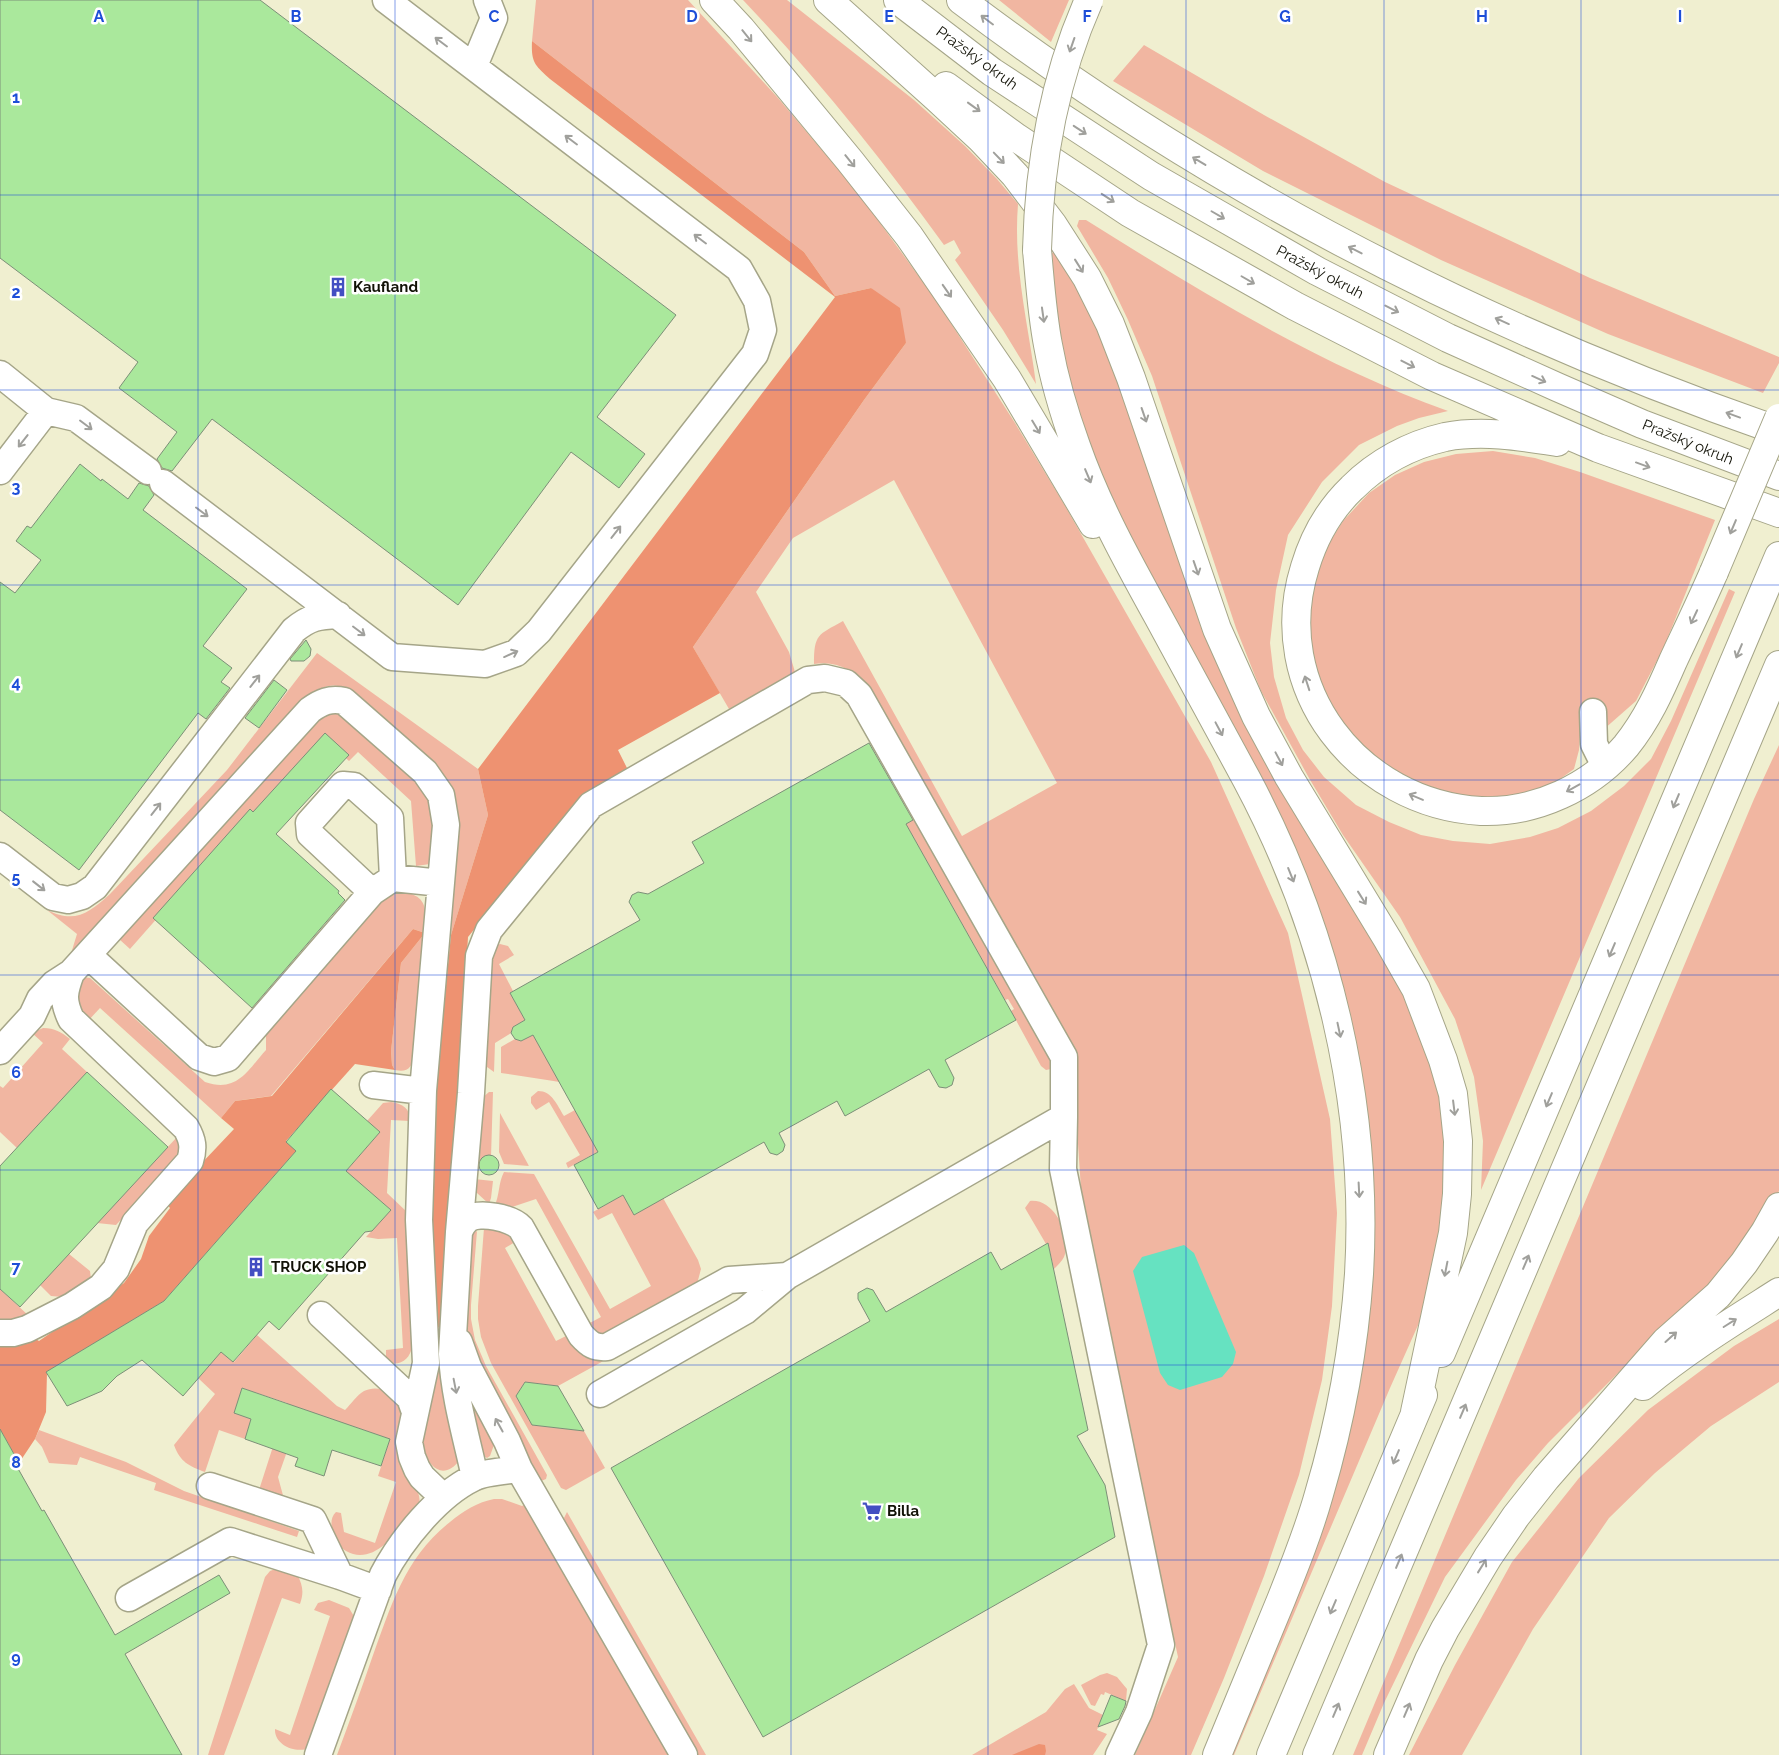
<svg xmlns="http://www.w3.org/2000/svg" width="1779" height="1755" font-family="Raleway,sans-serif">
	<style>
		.green { fill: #f1b6a1 }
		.forest { fill: #ee9271 }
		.water { fill: #66e2c1 }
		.building { fill: #aae89c; stroke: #7c8f78 }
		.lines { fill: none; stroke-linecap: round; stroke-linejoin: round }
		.minor-casing { stroke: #a5a588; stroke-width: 29 }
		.highway-casing { stroke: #a5a588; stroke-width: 30 }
		.minor { stroke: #fff; stroke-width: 26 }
		.highway { stroke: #fff; stroke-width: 28 }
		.highway-bridge-casing { stroke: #a5a588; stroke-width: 30; stroke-linecap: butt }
		.highway-bridge { stroke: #fff; stroke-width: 28 }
		.oneway { stroke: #a0a09c }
		.grid { fill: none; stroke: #1d4ed8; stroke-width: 1; stroke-opacity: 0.55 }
		.labels { text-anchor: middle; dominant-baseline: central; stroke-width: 5; stroke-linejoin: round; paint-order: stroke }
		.street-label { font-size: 15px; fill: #121207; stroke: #fff }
		.poi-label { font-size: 15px; font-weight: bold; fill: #121207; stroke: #fff; text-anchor: start }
		.grid-label { font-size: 16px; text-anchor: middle; font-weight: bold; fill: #1d4ed8; stroke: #fff; stroke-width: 5; stroke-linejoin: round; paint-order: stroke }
	</style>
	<rect width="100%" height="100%" fill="#f0efd0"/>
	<path class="green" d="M536,0H688L778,98L859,194L936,300L1015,423L1064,504L1211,762L1288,933L1330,1119L1337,1213L1332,1306L1322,1380L1299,1475L1264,1576L1224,1678L1191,1755H1135L1178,1657L1083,1219L1072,1054L870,689C855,671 837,660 814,664C814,634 818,635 843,621L962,836L1057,783L894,480L793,538L756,592L789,652L795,672L729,709L693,647L864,400L906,343L871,288L835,296L804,252L532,41Z
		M743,0H787L914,100L965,146L997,179L1018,204C1013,267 1028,322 1036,384L1003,330L955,260L961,253L954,240L944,245C882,159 816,77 743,0Z
		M999,0H1069L1051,42Z
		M1144,45L1264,115L1385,182L1590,278L1779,357V363L1763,393L1608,334L1441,260L1263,171L1113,81Z
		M1079,220H1086C1201,292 1319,365 1448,411L1419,418L1397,426L1359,445L1322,482L1288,535L1276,590L1270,643L1274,677L1286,718L1303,750L1324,777L1356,805L1389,822L1421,835L1453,841L1490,844L1530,837L1558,828L1591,811L1624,786L1651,759L1671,721L1729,589L1735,592L1481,1190L1483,1141L1474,1077L1455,1019L1400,917L1343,835L1309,778L1261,691L1236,628L1152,376L1128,320L1108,278L1077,226Z
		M1057,251L1084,296L1110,350L1200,608L1407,996L1441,1085L1448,1197L1423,1314L1390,1388L1234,1755H1226L1356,1376L1334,981L1105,487L1081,427L1057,344L1052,253Z
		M1493,451L1535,458L1580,472L1715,520L1664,647L1636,701L1603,730L1582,705L1579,750L1574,769L1553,784L1513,797L1481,801L1422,791L1343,734L1307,652L1312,582L1324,551L1343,521L1369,493L1395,475L1424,462L1456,454Z
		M317,653L478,769L488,815L451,935L456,811L361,699C341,683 330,680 308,697L69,960L77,934L47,910C75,924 89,913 110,894L227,770Z
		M335,709L418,780L429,797L435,825L430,864L416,866L411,801L358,752L349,761L325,739L252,817L249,814L130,949L119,939L311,722Z
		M1779,745V1191L1722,1273L1684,1313L1631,1360L1548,1443L1516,1480L1445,1577L1384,1703L1362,1755H1353L1754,799Z
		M918,817L1053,1059L1051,1069L1046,1070L1041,1066L1011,1011L1014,1009L1008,999L1005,1000L906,824Z
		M404,892C430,897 425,912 425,933L415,1055C412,1067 408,1073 395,1070L392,1065L391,1051L401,963L425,933L413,929L271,1096L235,1101L221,1118L100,1008L87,1022C72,1007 67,995 83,977L90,978L205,1082C237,1093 247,1071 266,1050V1030L384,899L395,893Z
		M500,944L508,946L514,955L499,964L513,991L510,993L525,1020L513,1027L511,1033L495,1043L494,1072L487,1067L483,1058L491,957L495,946Z
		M43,1028C55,1028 61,1032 70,1039L62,1049L87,1072L17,1148L0,1132V1086L3,1088L43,1043L32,1033Z
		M533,1035L560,1082L501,1073V1047L515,1039L521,1041Z
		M538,1091C552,1091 557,1105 564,1116L575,1110L599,1151L568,1168L566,1163L580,1155L549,1102L536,1110L531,1103V1097Z
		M489,1092H493L491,1157H485L479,1162L475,1161L482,1098Z
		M391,1102C403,1104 410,1108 410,1121L391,1120L387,1193L407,1212L412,1347C410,1358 402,1366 389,1363L386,1358V1350L403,1348L397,1238L378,1239L366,1237L391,1210L362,1185H334L380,1132L367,1121L383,1103Z
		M500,1113L529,1166L504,1164L499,1152Z
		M178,1136L181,1140L180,1157L116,1225L97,1223Z
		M504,1172L534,1174L610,1309L651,1286L612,1213L598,1220L593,1212L623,1195L634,1215L663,1198L698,1260L701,1269L697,1284L604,1337L586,1325L601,1317L536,1199L509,1208L494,1207C500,1195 498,1183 504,1172Z
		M474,1179L493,1181L491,1198L489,1204L477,1193Z
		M1030,1201C1055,1198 1072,1237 1064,1257C1062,1261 1058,1265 1054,1269L1048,1243L1046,1244L1025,1208Z
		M498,1226L520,1239L505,1248L556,1341L570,1334L607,1359L558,1386L525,1382L516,1396L532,1425L584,1431L605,1468L566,1490L561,1488L491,1363L481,1337L478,1319V1306L484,1228Z
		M477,1231L471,1305V1319L475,1340L486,1366L547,1475L546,1479L541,1481L478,1370L467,1341L464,1254L472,1234Z
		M69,1254L90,1271L91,1279L63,1297L51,1296L40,1285Z
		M0,1289L29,1316L16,1322L0,1321Z
		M1779,1319V1382L1711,1426L1655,1473L1609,1518L1533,1629L1462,1755H1409L1455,1665L1512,1562L1579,1478L1648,1410L1734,1346Z
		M434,1327H445L461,1459C443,1481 432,1469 421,1449Z
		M257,1335L337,1406L345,1410C351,1404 357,1395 364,1391C378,1384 393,1392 401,1404C406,1411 413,1472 415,1485C417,1491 421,1497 419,1503C418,1508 412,1514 408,1519C395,1536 371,1566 346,1551C340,1547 335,1541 333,1533C331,1525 330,1518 336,1512L341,1513L344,1532L375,1543L396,1482L378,1476L390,1439L302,1409L278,1477L284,1499L259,1490L287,1403L242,1388L234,1413L251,1419L245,1439L219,1430L205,1472C189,1466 180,1462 174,1445L215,1394L198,1378L221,1352L234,1362Z
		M472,1394L495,1442L490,1456L487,1458L482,1455L464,1397Z
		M39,1430L126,1462L184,1491L299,1531L297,1537L154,1490L156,1483L80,1457L77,1465L49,1463L42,1447L35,1439Z
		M494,1499H502L522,1506L527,1503L671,1755H337C349,1723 361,1690 372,1658C391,1606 405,1557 450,1522C463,1511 478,1502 494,1499Z
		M567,1512L706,1755H698L566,1525L564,1518Z
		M278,1568L297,1574C303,1586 304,1592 300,1604L282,1598L224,1755H208L265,1577L270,1571Z
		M329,1600L349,1608L355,1618L309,1748C296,1754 274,1745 275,1729L290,1735L330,1616L314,1610L318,1603Z
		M1107,1673L1117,1677L1127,1689L1126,1701L1105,1692L1104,1695L1101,1694L1095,1706L1091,1705L1081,1685L1100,1675Z
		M1074,1684L1089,1708L1103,1715L1097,1730L1107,1734L1093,1755H972L1046,1712L1065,1689Z"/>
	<path class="forest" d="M532,41L804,252L835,296L871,288L900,308L906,343L864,400L693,647L720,693L618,750L627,768L585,794L468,937L445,1327H434L430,1223L434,1106L451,935L488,815L478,769L835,297L550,79C535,65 531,63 532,41Z
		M413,929L425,933L401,963L391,1051L392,1065L395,1070L355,1064L286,1141L296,1151L164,1301L47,1372L46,1412L35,1439L19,1463L0,1429V1345C13,1349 22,1344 34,1338L39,1341L124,1283L141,1259L149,1236L170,1208L165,1202L234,1129L221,1118L235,1101L272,1096Z
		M1039,1744L1045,1745L1046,1751L1045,1755H1012Z"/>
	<path class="water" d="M1184,1245L1194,1253L1236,1352L1233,1364L1222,1377L1180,1390L1168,1385L1160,1373L1133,1271L1142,1257Z"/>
	<path class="building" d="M0,0H260L676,315L597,417L645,454L619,488L571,452L458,605L212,419L172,471L162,468L157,459L177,432L119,388L138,362L0,258Z
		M80,464L101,481L102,479L128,499L139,483L149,486L154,495L143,510L247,589L203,646L232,668L221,682L230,688L206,719L198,713L79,870L0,810V582L15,593L41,560L16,541L27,526L31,528Z
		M306,640L311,649L310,656L304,661H291L290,659Z
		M274,680L287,690L259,728L245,718Z
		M325,733L349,755L276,834L339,891L338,893L345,900L252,1008L153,918L250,809L253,812Z
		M869,743L913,820L906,824L1016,1020L945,1060L954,1078L952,1085L946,1088L939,1087L929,1069L845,1116L837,1101L779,1133L785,1145L783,1151L777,1155L770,1153L764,1142L634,1215L623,1195L598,1209L574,1165L598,1152L533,1035L521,1041L515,1039L511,1033L513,1027L525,1020L510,993L640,920L629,902L632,895L638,892L648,894L704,863L692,842Z
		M87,1072L168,1147L20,1307L0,1289V1166Z
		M331,1089L380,1132L346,1171L391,1210L372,1231L365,1232L279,1330L269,1321L233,1362L221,1352L183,1396L142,1360L117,1376L102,1391L67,1406L46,1372L164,1301L296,1151L286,1142Z
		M479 1165a10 10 0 1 1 20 0a10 10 0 1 1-20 0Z
		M1048,1243L1088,1430L1077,1436L1105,1485L1115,1537L763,1737L611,1468L870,1321L858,1299V1293L867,1288L873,1290L886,1312L991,1252L1001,1270Z
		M525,1382L558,1386L584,1431L532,1425L516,1396Z
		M242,1388L390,1439L381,1466L332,1450L324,1476L295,1466L298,1458L245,1439L251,1419L234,1413Z
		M0,1429L19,1463L16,1465L42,1511L44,1510L115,1635L219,1575L230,1593L125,1654L182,1755H0Z
		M1111,1695L1126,1701L1125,1706L1119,1719L1098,1727Z"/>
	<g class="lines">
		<defs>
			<path id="minor" d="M474,66L494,18L487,0
				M0,374L46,411L76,418L148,471
				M0,471L46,411
				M163,483L392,657L485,664L516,653L539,631L755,354L763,330L757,301L739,269L386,0
				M1593,712L1594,744L1605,766
				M0,856L53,897L68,900L82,896L95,887L294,630C310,617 318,616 338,615
				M372,892L310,834L309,823L343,785L354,786L390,818L393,878
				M88,955L199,1057L214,1062L228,1058L372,892L393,878L441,883
				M0,1051L32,1016L40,999L54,984L71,973L310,710C321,702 330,698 344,701L425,772L441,795L446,825L423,1091L419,1220L426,1363L409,1442L412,1457L417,1469L422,1477L443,1497
				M373,1085L423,1091
				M1064,1117L1063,1169L1161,1645L1139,1712L1119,1755
				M459,1232C461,1227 464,1222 468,1219C480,1211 512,1218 521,1228L581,1335C590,1345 595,1348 607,1347L729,1280L787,1276L1064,1117V1057L859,695L846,683L825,678L808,680L591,805L489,930L479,956L471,1093L459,1232L452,1354C454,1396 466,1436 475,1477
				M321,1315L410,1398L415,1412
				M0,1333H13L27,1329L72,1306L101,1287L116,1269L135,1223L190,1161C194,1148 193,1140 186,1128L71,1019C62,1000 64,992 71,973
				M459,1342L468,1367L507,1441L519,1469L684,1755
				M600,1394L745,1311L787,1276
				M210,1486L313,1520L340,1576
				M129,1598L230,1541L340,1576L378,1590
				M318,1755L383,1575C401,1540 438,1495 473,1478C484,1472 506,1471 519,1469"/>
			<path id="highway" d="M714,0L741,29L850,161L909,236L1007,379L1093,524
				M828,0L937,98L980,138L1015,175L1053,225L1087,278L1110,324L1131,378L1217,629L1256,716L1289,777L1388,940L1416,989L1443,1060L1453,1094L1458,1141L1457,1194L1453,1233L1415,1412
				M898,0L992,72L1151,176L1317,271L1448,338L1557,387L1642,424L1779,476
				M961,0C1208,187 1486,330 1779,431
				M946,86L1017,138L1130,213L1295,306L1432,376L1598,448L1779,513
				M1037,250C1040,282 1042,314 1048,345C1054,379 1064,413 1076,446C1097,506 1128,562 1159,618C1188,672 1218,726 1247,780C1327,930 1369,1104 1359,1274C1354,1348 1340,1423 1319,1494C1309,1530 1295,1565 1281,1600C1260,1652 1238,1703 1217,1755
				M1557,442C1519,436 1482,430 1445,437C1410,445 1377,463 1352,488C1329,510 1314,537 1305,567C1267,688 1358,804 1481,811C1536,813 1591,787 1626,746C1647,720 1660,691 1673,661C1687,631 1701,602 1714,572
				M1441,1353L1779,556
				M1643,1386C1686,1350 1732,1322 1779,1292
				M1271,1755L1423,1395
				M1317,1755L1779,665
				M1388,1755L1429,1660L1445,1629L1488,1557L1516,1516L1546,1478L1666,1341L1718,1295L1744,1263L1765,1232L1779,1207"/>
		</defs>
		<use href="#minor" class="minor-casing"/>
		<use href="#highway" class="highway-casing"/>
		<use href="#minor" class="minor"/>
		<use href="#highway" class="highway"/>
		<defs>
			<path id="highway-bridge" d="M1037,250C1039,164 1054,79 1089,0
				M1714,572L1779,418"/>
		</defs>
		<use href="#highway-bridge" class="highway-bridge-casing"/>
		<use href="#highway-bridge" class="highway-bridge"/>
	</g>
	<defs><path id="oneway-shaft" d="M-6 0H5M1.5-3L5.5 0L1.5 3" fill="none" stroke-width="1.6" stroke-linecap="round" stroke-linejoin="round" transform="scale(1.25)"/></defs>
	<g class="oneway">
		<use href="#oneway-shaft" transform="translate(987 20) rotate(-143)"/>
		<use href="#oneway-shaft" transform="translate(747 36) rotate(51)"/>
		<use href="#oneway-shaft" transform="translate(441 42) rotate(-143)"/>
		<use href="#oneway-shaft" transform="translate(1072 45) rotate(109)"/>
		<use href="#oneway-shaft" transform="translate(974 107) rotate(36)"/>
		<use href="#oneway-shaft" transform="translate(1080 130) rotate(33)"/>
		<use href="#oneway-shaft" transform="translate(571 140) rotate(-143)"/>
		<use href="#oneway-shaft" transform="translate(999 158) rotate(46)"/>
		<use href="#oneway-shaft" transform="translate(850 161) rotate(51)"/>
		<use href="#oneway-shaft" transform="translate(1199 161) rotate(-149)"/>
		<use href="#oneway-shaft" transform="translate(1108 198) rotate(33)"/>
		<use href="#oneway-shaft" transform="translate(1218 215) rotate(30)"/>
		<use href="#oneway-shaft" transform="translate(700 239) rotate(-143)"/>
		<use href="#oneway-shaft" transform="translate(1355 250) rotate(-153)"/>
		<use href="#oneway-shaft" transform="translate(1079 266) rotate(58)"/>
		<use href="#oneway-shaft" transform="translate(1248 280) rotate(30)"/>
		<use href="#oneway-shaft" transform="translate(947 291) rotate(55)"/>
		<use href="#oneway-shaft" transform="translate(1392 309) rotate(27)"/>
		<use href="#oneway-shaft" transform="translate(1043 315) rotate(82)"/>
		<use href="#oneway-shaft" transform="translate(1502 321) rotate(-156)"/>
		<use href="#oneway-shaft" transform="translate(1408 364) rotate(27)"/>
		<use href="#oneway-shaft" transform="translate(1539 379) rotate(24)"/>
		<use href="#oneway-shaft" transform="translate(1144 415) rotate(71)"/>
		<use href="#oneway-shaft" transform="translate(1733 415) rotate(-160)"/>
		<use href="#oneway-shaft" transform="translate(86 425) rotate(37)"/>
		<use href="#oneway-shaft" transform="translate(1036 427) rotate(59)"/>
		<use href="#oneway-shaft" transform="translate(23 441) rotate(128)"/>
		<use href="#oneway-shaft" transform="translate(1643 465) rotate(20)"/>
		<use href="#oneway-shaft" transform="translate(1088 476) rotate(67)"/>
		<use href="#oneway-shaft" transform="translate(202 512) rotate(37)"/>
		<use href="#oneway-shaft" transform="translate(1733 527) rotate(113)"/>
		<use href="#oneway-shaft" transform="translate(616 532) rotate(-52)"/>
		<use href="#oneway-shaft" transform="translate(1196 568) rotate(71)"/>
		<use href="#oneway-shaft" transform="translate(1694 617) rotate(115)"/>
		<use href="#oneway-shaft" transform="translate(359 631) rotate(37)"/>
		<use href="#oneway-shaft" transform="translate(1739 651) rotate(113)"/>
		<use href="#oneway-shaft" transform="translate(511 654) rotate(-24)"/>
		<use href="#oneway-shaft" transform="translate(255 681) rotate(-52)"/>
		<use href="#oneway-shaft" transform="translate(1307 683) rotate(-108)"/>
		<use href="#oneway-shaft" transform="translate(1219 729) rotate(62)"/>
		<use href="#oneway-shaft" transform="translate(1279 759) rotate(62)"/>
		<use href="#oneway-shaft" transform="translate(1573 788) rotate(151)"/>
		<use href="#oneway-shaft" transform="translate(1416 797) rotate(-157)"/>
		<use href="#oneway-shaft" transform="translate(1676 801) rotate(113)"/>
		<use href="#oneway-shaft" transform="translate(156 809) rotate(-52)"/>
		<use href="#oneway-shaft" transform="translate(1291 875) rotate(68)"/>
		<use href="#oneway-shaft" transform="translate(39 886) rotate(38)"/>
		<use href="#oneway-shaft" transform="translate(1362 898) rotate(58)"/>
		<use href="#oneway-shaft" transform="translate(1612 950) rotate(113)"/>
		<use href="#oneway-shaft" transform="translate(1339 1030) rotate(78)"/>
		<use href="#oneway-shaft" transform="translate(1549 1100) rotate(113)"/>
		<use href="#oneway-shaft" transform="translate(1454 1108) rotate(83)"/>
		<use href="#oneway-shaft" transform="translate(1359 1190) rotate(87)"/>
		<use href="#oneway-shaft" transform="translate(1526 1262) rotate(-67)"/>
		<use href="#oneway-shaft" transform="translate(1446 1269) rotate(101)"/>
		<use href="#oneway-shaft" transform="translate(1730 1323) rotate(-32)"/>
		<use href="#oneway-shaft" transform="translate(1671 1337) rotate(-42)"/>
		<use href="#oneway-shaft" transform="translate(455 1386) rotate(79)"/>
		<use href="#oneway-shaft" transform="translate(1463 1411) rotate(-67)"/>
		<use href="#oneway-shaft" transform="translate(499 1425) rotate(-119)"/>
		<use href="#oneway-shaft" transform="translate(1396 1457) rotate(113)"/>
		<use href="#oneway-shaft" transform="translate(1399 1561) rotate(-67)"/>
		<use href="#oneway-shaft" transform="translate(1482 1566) rotate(-58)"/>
		<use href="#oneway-shaft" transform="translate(1333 1607) rotate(113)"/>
		<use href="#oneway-shaft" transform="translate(1336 1710) rotate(-67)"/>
		<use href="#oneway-shaft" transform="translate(1407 1710) rotate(-67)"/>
	</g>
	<path class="grid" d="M198,0V1755M395,0V1755M593,0V1755M791,0V1755M988,0V1755M1186,0V1755M1384,0V1755M1581,0V1755M0,195H1779M0,390H1779M0,585H1779M0,780H1779M0,975H1779M0,1170H1779M0,1365H1779M0,1560H1779"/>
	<defs>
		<symbol id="building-bare" viewBox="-9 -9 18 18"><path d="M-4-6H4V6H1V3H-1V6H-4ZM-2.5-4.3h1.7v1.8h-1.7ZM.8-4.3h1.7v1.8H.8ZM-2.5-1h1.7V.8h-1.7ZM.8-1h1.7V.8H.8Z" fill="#434ec2" stroke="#fff" stroke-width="2.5" paint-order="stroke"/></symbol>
		<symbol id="supermarket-bare" viewBox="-9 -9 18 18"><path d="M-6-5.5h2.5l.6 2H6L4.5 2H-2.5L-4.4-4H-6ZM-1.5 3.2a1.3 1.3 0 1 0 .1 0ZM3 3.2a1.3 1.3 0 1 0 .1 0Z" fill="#434ec2" stroke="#fff" stroke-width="2.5" paint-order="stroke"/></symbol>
	</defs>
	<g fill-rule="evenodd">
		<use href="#building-bare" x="324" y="273" width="28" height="28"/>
		<use href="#building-bare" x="242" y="1253" width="28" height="28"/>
		<use href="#supermarket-bare" x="858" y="1497" width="28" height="28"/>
	</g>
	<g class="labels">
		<g class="street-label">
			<text transform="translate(977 58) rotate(36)">Pražský okruh</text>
			<text transform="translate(1320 272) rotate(28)">Pražský okruh</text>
			<text transform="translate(1688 442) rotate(22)">Pražský okruh</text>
		</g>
		<g class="poi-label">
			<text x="353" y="287">Kaufland</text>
			<text x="271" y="1267">TRUCK SHOP</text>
			<text x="887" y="1511">Billa</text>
		</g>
	</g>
	<g class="grid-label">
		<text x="99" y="22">A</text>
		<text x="296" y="22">B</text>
		<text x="494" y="22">C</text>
		<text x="692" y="22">D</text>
		<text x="889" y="22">E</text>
		<text x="1087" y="22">F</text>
		<text x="1285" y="22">G</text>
		<text x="1482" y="22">H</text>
		<text x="1680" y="22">I</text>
		<text x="16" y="103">1</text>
		<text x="16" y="298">2</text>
		<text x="16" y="493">3</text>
		<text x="16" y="688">4</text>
		<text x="16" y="883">5</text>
		<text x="16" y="1078">6</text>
		<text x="16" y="1273">7</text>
		<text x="16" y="1468">8</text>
		<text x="16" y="1663">9</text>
	</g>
</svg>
